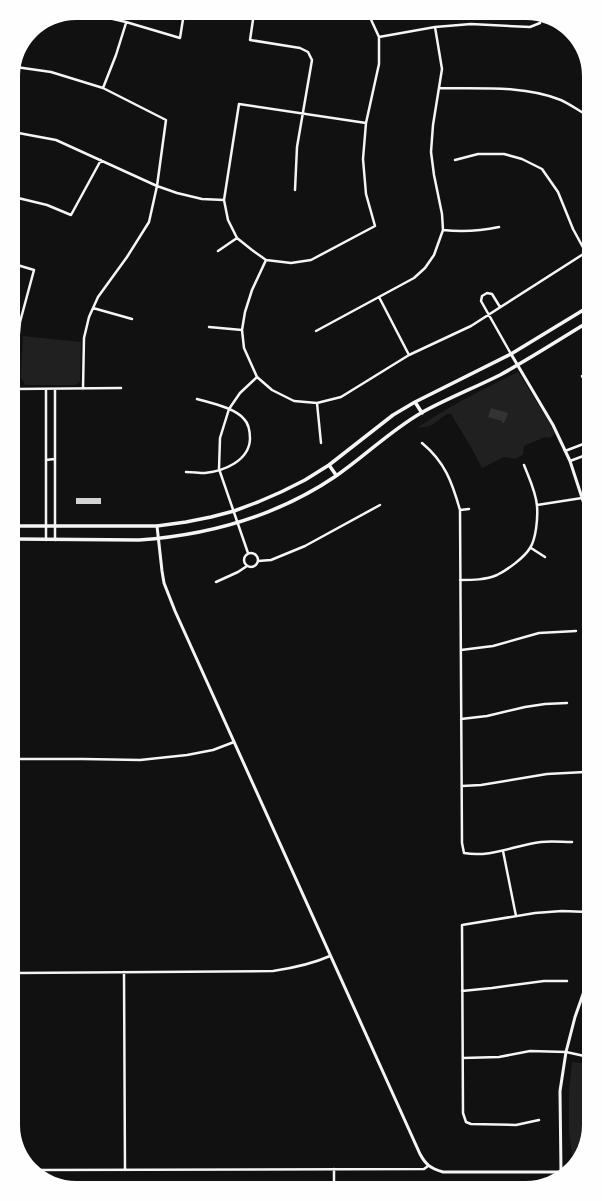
<svg xmlns="http://www.w3.org/2000/svg" width="602" height="1201" font-family="Karla,sans-serif">
	<style>
		.green { fill: #202020 }
		.water { fill: #333 }
		.building { fill: #d3d3d3 }
		.lines { fill: none; stroke-linecap: round; stroke-linejoin: round }
		.minor { stroke: #f5f5f5; stroke-width: 2.5 }
		.tertiary { stroke: #f5f5f5; stroke-width: 3 }
		.secondary { stroke: #f5f5f5; stroke-width: 3.5 }
	</style>
	<rect width="100%" height="100%" fill="#111"/>
	<path class="green" d="M23,336L81,342L80,381L76,385H25L21,377Z
		M518,372L545,415L555,434L550,438L545,437L524,446L523,455L518,457L516,459L504,457L482,468L472,449L451,414H447L430,426L417,428C449,406 483,389 518,372Z
		M572,1062L589,1064V1125L578,1160L573,1163L569,1132V1092Z"/>
	<path class="water" d="M491,408L508,413L504,423H502V421L488,417Z"/>
	<path class="building" d="M76,498H101V504H76Z"/>
	<g class="lines">
		<path class="minor" d="M87,13L126,22L180,38L184,13
			M254,13L250,40L300,48L308,52L312,60L297,147L295,190
			M379,37L435,27L471,24L530,27L540,23
			M16,67L51,72L103,88L166,120L157,186L149,222L127,257L98,297L89,317L84,338L83,389
			M103,88L116,55L126,23
			M439,88C477,89 522,85 558,99C567,102 576,109 585,114
			M366,123L239,104L224,200L228,220L237,238L252,250L266,260L291,263L311,260L375,226L366,194L363,159L366,123L379,64V37L368,13
			M13,132L56,140L157,186L177,193L202,199L224,200
			M455,160L478,154H504L522,159L542,169L558,192L573,229L585,251
			M14,197L47,205L71,215L101,160
			M443,230C462,232 480,231 499,227
			M218,251L237,238
			M266,260L252,290L245,312L242,330L244,348L257,377L272,390L294,401L317,403L341,397L409,355L471,326L585,253
			M14,264L34,270L20,322L18,343V389
			M379,297L409,355
			M500,307L492,294L487,293L482,296L481,301L511,354
			M93,308L132,319
			M14,322H20
			M209,327L242,330
			M316,331L414,278L425,268L434,255L443,230L442,214L434,175L431,152L433,125L442,69L435,27
			M586,374L582,376L586,384
			M14,389L121,388
			M55,389V540
			M317,403L321,443
			M422,443C445,462 452,482 460,510L462,843L464,853C491,858 515,845 541,842C551,841 562,842 572,842
			M565,451L586,443
			M46,460L54,459
			M570,461L586,455
			M186,472C192,472 199,473 205,473C224,471 249,461 250,439C250,433 249,424 244,419C235,408 211,403 197,399
			M537,505L582,498
			M460,510L469,509
			M46,540V389
			M531,548L545,557
			M244 560a7 7 0 1 1 14 0a7 7 0 1 1-14 0Z
			M248,553L219,469L220,438L229,409L240,393L257,377
			M258,561L271,560L305,546L380,505
			M460,580C472,580 486,580 497,575C507,570 524,558 530,548C536,539 538,518 537,506C536,492 529,478 524,465
			M216,582L238,572L247,566
			M461,650L493,646L539,633L576,631
			M461,719L487,716L525,707L545,704L567,703
			M16,759H83L140,760L187,755L213,750L234,742
			M462,786L481,785L547,774L585,772
			M503,851L516,916
			M124,972L125,1170
			M17,973L273,971C293,968 312,964 330,956
			M462,991L492,988L544,981H567
			M463,1058L499,1057L530,1051L566,1052L589,1057
			M539,1120L516,1125L471,1124L466,1122L463,1113L462,925L535,913L562,911L588,912
			M35,1170L424,1169L428,1166
			M334,1185V1169"/>
		<path class="tertiary" d="M511,354L553,425L570,461L586,510
			M157,526L162,571L164,583L175,611L420,1154C426,1165 430,1168 443,1172H563
			M587,716L584,746L588,799
			M561,1172L560,1091L566,1052L575,1017L588,980"/>
		<path class="secondary" d="M415,402L422,413
			M329,465L336,475
			M15,526H157L186,522L211,517L234,511L258,502L281,492L305,480L329,465L393,415L415,402L511,354L585,309
			M15,539L139,540C210,535 277,516 336,476C365,456 390,431 421,413C446,399 474,388 500,375C529,359 557,341 585,324"/>
	</g>
	<path d="M0 0H602V1201H0ZM76 20H526A56 56 0 0 1 582 76V1125A56 56 0 0 1 526 1181H76A56 56 0 0 1 20 1125V76A56 56 0 0 1 76 20Z" fill="#fefefe" fill-rule="evenodd"/>
</svg>
